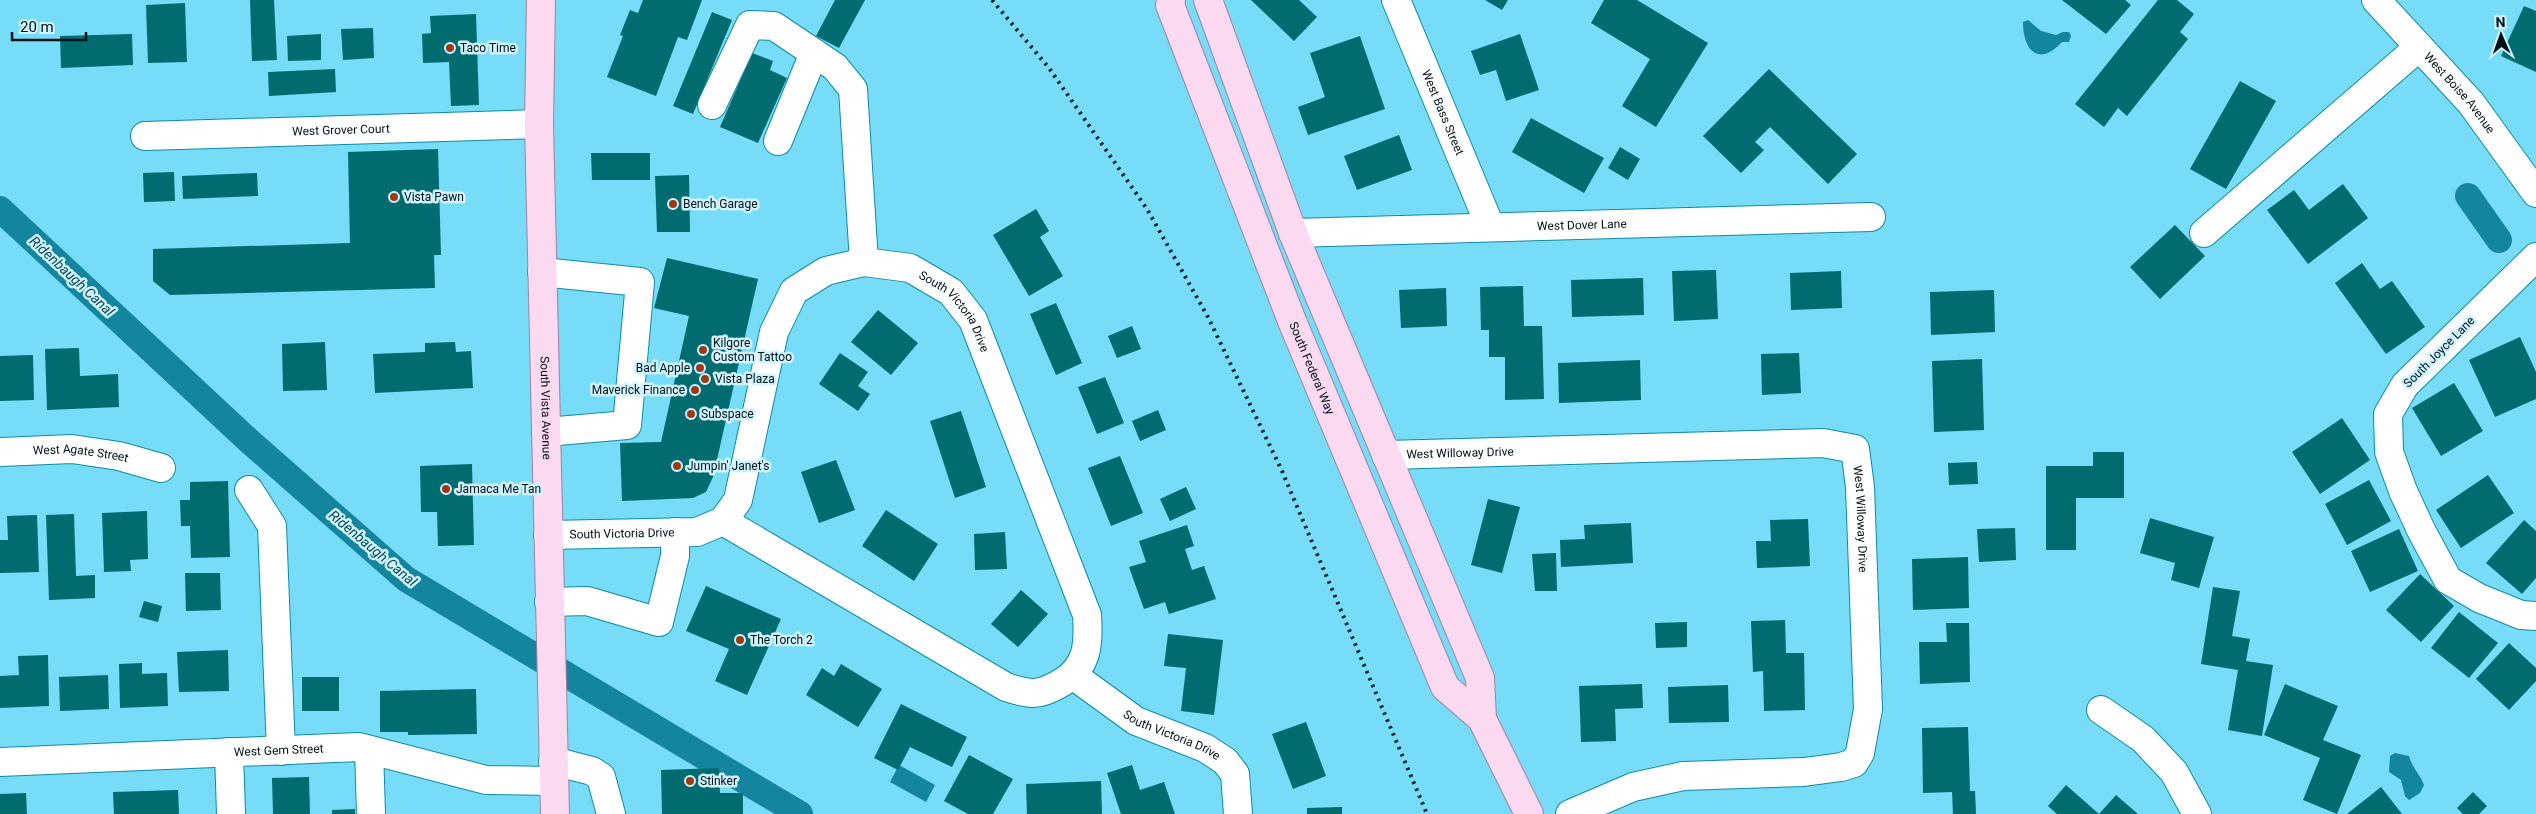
<svg xmlns="http://www.w3.org/2000/svg" width="2536" height="814" font-family="Roboto,sans-serif">
	<style>
		.water { fill: #13859f }
		.lines { fill: none; stroke-linecap: round; stroke-linejoin: round }
		.canal { stroke: #13859f; stroke-width: 26 }
		.building { fill: #006c6f }
		.minor-casing { stroke: #0f8ba5; stroke-width: 30 }
		.major-casing { stroke: #a1829e; stroke-width: 30 }
		.minor { stroke: #fff; stroke-width: 28 }
		.major { stroke: #fbd9f0; stroke-width: 28 }
		.rail { stroke: #0c252e; stroke-width: 4; stroke-dasharray: 2.5 5; stroke-linecap: butt }
		.poi-dot { fill: #9f3914; stroke: #cff4ff; stroke-width: 2 }
		.labels { text-anchor: middle; dominant-baseline: central; stroke-width: 5; stroke-linejoin: round; paint-order: stroke }
		.poi-label { font-size: 12px; fill: #001117; stroke: #cff4ff; text-anchor: start }
		.street-label { font-size: 12px; fill: #001117; stroke: #cff4ff }
		.water-label { font-size: 14px; font-style: italic; fill: #094654; stroke: #cff4ff }
	</style>
	<rect width="100%" height="100%" fill="#76dcf8"/>
	<path class="water" d="M2028,20L2041,31L2056,35L2063,32H2069L2071,36L2069,42H2062C2039,67 2023,51 2023,22Z
		M2395,753L2409,756C2412,768 2420,774 2424,785L2420,793L2409,800L2405,796L2401,780L2389,772L2390,756Z
		M899,765L935,785L926,802L890,782Z"/>
	<g class="lines">
		<path class="canal" d="M2468,196L2499,240
			M0,209L248,440L406,579L800,814"/>
	</g>
	<path class="building" d="M250,0H274L277,60L252,61Z
		M643,0H702L687,40L678,37L656,96L607,77L623,36L620,35L630,10L638,13Z
		M835,0H865L839,48L816,36Z
		M1251,0H1299L1317,17L1294,41Z
		M1485,0H1508L1502,10Z
		M1604,0H1637L1708,43L1656,127L1622,106L1650,59L1591,23Z
		M2062,0H2125L2131,5L2106,34Z
		M2158,0H2177L2194,14L2180,32L2188,39L2127,116L2118,108L2104,127L2075,104Z
		M185,3L187,62L148,63L146,5Z
		M2524,6L2536,11V72L2501,56Z
		M712,12L732,20L693,114L673,106Z
		M476,14L479,105L451,106L449,62L423,63L422,34L431,33L430,16Z
		M373,28L374,58L343,60L341,29Z
		M132,34L133,65L61,68L60,36Z
		M321,34V60L288,61L287,36Z
		M1520,34L1539,90L1506,101L1496,70L1480,75L1471,51Z
		M1360,36L1385,109L1308,135L1298,107L1325,97L1310,53Z
		M752,53L773,61L770,70L787,78L758,143L720,127Z
		M335,69L336,92L269,96L268,72Z
		M1769,69L1857,154L1828,184L1770,127L1755,142L1764,150L1741,173L1703,136Z
		M2240,81L2276,101L2226,189L2190,169Z
		M1531,118L1604,158L1584,193L1512,152Z
		M1399,135L1412,170L1357,190L1344,156Z
		M1620,147L1640,159L1628,180L1608,168Z
		M438,149L441,255H434L435,288L170,295L153,281V249L350,243L348,152Z
		M591,153H650V180H592Z
		M174,172L175,201L144,202L143,173Z
		M257,173L258,196L183,199L182,176Z
		M689,175L690,232H657L655,176Z
		M2343,184L2368,218L2308,264L2267,210L2294,190L2309,210Z
		M1036,209L1049,231L1040,237L1063,276L1029,296L993,235Z
		M2175,225L2205,256L2160,299L2130,267Z
		M667,258L758,279L713,477L706,492L693,498L622,501L620,443L661,442L689,316L654,308Z
		M2362,263L2380,289L2392,281L2425,327L2386,354L2335,283Z
		M1716,270L1718,319L1674,321L1672,271Z
		M1841,271L1842,308L1791,310L1790,273Z
		M1643,278L1644,315L1572,317L1571,280Z
		M1523,286L1524,326H1542L1544,399L1505,400V357H1489V330H1481L1480,287Z
		M1446,288L1447,326L1401,328L1399,290Z
		M1994,290L1995,332L1931,335L1930,292Z
		M1056,303L1082,363L1056,375L1030,314Z
		M878,310L918,343L891,375L851,342Z
		M1132,326L1141,349L1117,358L1108,336Z
		M2520,337L2536,372V399L2495,417L2469,360Z
		M325,342L327,390L283,391L282,344Z
		M455,342L456,352L471,351L473,388L375,393L373,354L425,352V343Z
		M79,348L80,376L118,374L119,407L47,410L45,349Z
		M840,353L868,372L858,386L870,394L858,411L819,384Z
		M1799,353L1801,393L1762,395L1761,354Z
		M33,355L34,400L0,401V356Z
		M1982,359L1984,430L1934,432L1932,361Z
		M1640,360L1641,400L1559,403L1558,363Z
		M1105,377L1124,423L1097,434L1078,387Z
		M2454,383L2483,431L2441,456L2412,408Z
		M1158,410L1166,430L1140,441L1132,421Z
		M961,411L986,487L955,498L930,421Z
		M2342,418L2370,460L2320,494L2292,452Z
		M2093,452H2124V498H2076V550H2046V466H2093Z
		M1120,456L1143,513L1111,526L1088,468Z
		M836,460L855,510L819,523L801,472Z
		M1977,462L1978,484L1949,485L1948,463Z
		M472,464L474,545L438,546L437,512H421L420,466Z
		M2488,475L2514,513L2461,548L2436,510Z
		M2369,480L2391,521L2347,545L2325,504Z
		M228,481L230,557L191,558L190,526H181L180,500H190V482Z
		M1186,487L1196,509L1170,521L1160,499Z
		M1488,499L1520,507L1502,573L1471,565Z
		M886,510L938,544L914,581L862,546Z
		M147,511L148,559L130,560L131,571L104,572L102,513Z
		M74,514L76,576L95,575V598L49,600L46,515Z
		M37,515L39,572L0,573V540H8L7,516Z
		M2150,518L2214,537L2199,588L2171,580L2175,563L2140,553Z
		M1808,519L1810,566L1757,568L1756,541H1771L1770,520Z
		M2524,520L2536,531V578L2522,594L2486,563Z
		M1631,523L1633,563L1561,567L1560,540L1585,539L1584,525Z
		M1187,525L1194,546L1185,549L1192,570L1204,566L1216,599L1169,614L1165,602L1144,609L1129,567L1146,562L1139,541Z
		M2015,528L2016,560L1979,562L1977,529Z
		M2399,529L2418,571L2370,592L2351,551Z
		M1005,532L1007,569L975,570L974,534Z
		M1556,553L1557,591H1535L1532,554Z
		M1968,557L1969,608L1913,610L1912,559Z
		M185,573H220L221,610L186,611Z
		M2420,574L2454,606L2421,642L2386,610Z
		M706,586L781,619L747,695L715,681L729,649L686,631Z
		M2213,587L2240,591L2232,636L2250,639L2246,661L2273,665L2262,736L2228,730L2238,670L2201,664Z
		M1021,590L1048,614L1018,647L991,624Z
		M144,601L162,606L158,622L139,617Z
		M2459,612L2498,643L2469,678L2431,648Z
		M1785,620L1786,653H1804L1805,710L1764,711L1763,671L1753,672L1751,621Z
		M1687,622V647L1656,648L1655,623Z
		M1946,623H1969L1970,682L1920,684L1919,642H1947Z
		M1168,634L1223,640L1214,715L1181,711L1186,668L1164,666Z
		M2509,643L2536,668V681L2509,710L2476,679Z
		M228,650L229,691L179,692L177,652Z
		M48,655L49,706L0,708V676L19,675L18,656Z
		M142,663V674L167,673L168,706L120,708L119,664Z
		M841,664L882,689L858,727L806,695L822,668L834,676Z
		M108,675L109,709L60,711L59,677Z
		M302,677H339V711H302Z
		M1642,684L1643,708L1615,709L1616,741L1581,742L1579,686Z
		M2285,684L2338,706L2323,740L2361,755L2337,814L2303,800L2320,758L2264,735Z
		M1728,685L1729,722L1669,723L1668,687Z
		M476,689L477,734L408,735V732H380V691Z
		M901,704L967,737L952,767L910,747L898,770L874,758Z
		M1306,722L1326,776L1293,789L1272,734Z
		M1968,727L1970,791H1975L1976,814H1953L1952,792L1923,793L1922,728Z
		M969,755L1013,779L993,814H968L944,801Z
		M1132,765L1140,790L1164,782L1175,814H1121L1107,773Z
		M719,768L720,793H743V814H662L661,770Z
		M309,777L310,814H273L272,778Z
		M1101,781L1102,814H1027L1026,784Z
		M2066,785L2099,814L2116,795L2138,814H2057L2048,806Z
		M2381,787L2402,814H2347Z
		M178,790L179,814H114L113,792Z
		M2473,792L2487,806L2479,814H2463L2457,808Z
		M26,793L27,814H0V794Z
		M1342,807V814H1307V808Z
		M355,809V814H332V810Z"/>
	<g class="lines">
		<defs>
			<g id="minor">
				<path id="s1" d="M1396,0L1490,226"/>
				<path id="s2" d="M2376,0L2471,103L2536,193"/>
				<path d="M712,105L750,25L774,26L835,67L853,89L864,262"/>
				<path id="s3" d="M145,136L539,124"/>
				<path d="M778,141L814,53"/>
				<path id="s4" d="M1293,233L1871,217"/>
				<path d="M2204,233L2419,47"/>
				<path d="M2536,257L2405,385L2388,414L2389,452L2403,491L2422,532L2448,580L2479,598L2521,615L2536,616"/>
				<path d="M542,272L640,282L627,425L546,432"/>
				<path id="s5" d="M0,452L72,449L119,456L161,468"/>
				<path id="s6" d="M1386,455L1823,443L1855,449L1860,487L1868,709L1860,753L1854,763L1841,767L1804,772L1683,776L1633,787L1570,814"/>
				<path d="M249,490L272,526L281,751"/>
				<path id="s7" d="M548,535L697,532L723,521L738,500L774,332L794,291L826,271L864,262L910,268L951,292L973,320L1087,615C1089,644 1088,667 1061,683C1039,696 1030,695 1006,687L723,521"/>
				<path d="M549,602L587,601L659,622L675,556V532"/>
				<path id="s8" d="M1074,676L1136,721L1205,748L1225,761L1235,774L1238,814"/>
				<path d="M2101,710L2143,739L2174,772L2197,814"/>
				<path d="M369,750L371,814"/>
				<path d="M229,752L231,814"/>
				<path d="M553,761L592,771L601,777L611,814"/>
				<path id="s9" d="M0,762L359,747L486,780L554,781"/>
			</g>
			<g id="major">
				<path id="s10" d="M541,0L539,124L555,814"/>
				<path id="s11" d="M1171,0L1170,5L1292,321L1445,687L1482,719L1529,814"/>
				<path d="M1208,0L1293,233L1480,678L1482,719"/>
			</g>
		</defs>
		<use href="#minor" class="minor-casing"/>
		<use href="#major" class="major-casing"/>
		<use href="#minor" class="minor"/>
		<use href="#major" class="major"/>
		<path class="rail" d="M992,0L1049,68L1147,209L1208,317L1282,471L1427,814"/>
	</g>
	<g class="poi-dot">
		<circle cx="450" cy="48" r="5"/>
		<circle cx="394" cy="197" r="5"/>
		<circle cx="673" cy="204" r="5"/>
		<circle cx="703" cy="350" r="5"/>
		<circle cx="700" cy="368" r="5"/>
		<circle cx="705" cy="379" r="5"/>
		<circle cx="695" cy="390" r="5"/>
		<circle cx="691" cy="414" r="5"/>
		<circle cx="677" cy="466" r="5"/>
		<circle cx="446" cy="489" r="5"/>
		<circle cx="740" cy="640" r="5"/>
		<circle cx="690" cy="781" r="5"/>
	</g>
	<g class="labels">
		<g class="poi-label">
			<text x="460" y="48">Taco Time</text>
			<text x="404" y="197">Vista Pawn</text>
			<text x="683" y="204">Bench Garage</text>
			<text x="713" y="343">Kilgore<tspan x="713" dy="14">Custom Tattoo</tspan></text>
			<text x="690" y="368" text-anchor="end">Bad Apple</text>
			<text x="715" y="379">Vista Plaza</text>
			<text x="685" y="390" text-anchor="end">Maverick Finance</text>
			<text x="701" y="414">Subspace</text>
			<text x="687" y="466">Jumpin' Janet's</text>
			<text x="456" y="489">Jamaca Me Tan</text>
			<text x="750" y="640">The Torch 2</text>
			<text x="700" y="781">Stinker</text>
		</g>
		<g class="street-label">
			<text stroke="none"><textPath href="#s2" startOffset="125">West Boise Avenue</textPath></text>
			<text stroke="none"><textPath href="#s1" startOffset="122">West Bass Street</textPath></text>
			<text stroke="none"><textPath href="#s3" startOffset="196">West Grover Court</textPath></text>
			<text stroke="none"><textPath href="#s4" startOffset="289">West Dover Lane</textPath></text>
			<text stroke="none"><textPath href="#s7" startOffset="608">South Victoria Drive</textPath></text>
			<text transform="translate(2439 352) rotate(-45)">South Joyce Lane</text>
			<text stroke="none"><textPath href="#s11" startOffset="395">South Federal Way</textPath></text>
			<text stroke="none"><textPath href="#s10" startOffset="408">South Vista Avenue</textPath></text>
			<text stroke="none"><textPath href="#s6" startOffset="74">West Willoway Drive</textPath></text>
			<text stroke="none"><textPath href="#s5" startOffset="81">West Agate Street</textPath></text>
			<text stroke="none"><textPath href="#s6" startOffset="540">West Willoway Drive</textPath></text>
			<text stroke="none"><textPath href="#s7" startOffset="74">South Victoria Drive</textPath></text>
			<text stroke="none"><textPath href="#s8" startOffset="115">South Victoria Drive</textPath></text>
			<text stroke="none"><textPath href="#s9" startOffset="279">West Gem Street</textPath></text>
		</g>
		<g class="water-label">
			<text transform="translate(72 276) rotate(43)">Ridenbaugh Canal</text>
			<text transform="translate(373 548) rotate(40)">Ridenbaugh Canal</text>
		</g>
	</g>
	<g transform="translate(2501 35) rotate(358)" stroke="#cff4ff" stroke-width="4" paint-order="stroke">
	<path d="M0-4L9 19L0 12L-9 19Z" fill="#001117"/>
	<text y="-8" font-size="14" font-weight="bold" text-anchor="middle" fill="#001117">N</text>
	</g>
	<path d="M12 32v8h74v-8" fill="none" stroke="#001117" stroke-width="2.5"/>
	<text x="20" y="32" font-size="15" fill="#001117" stroke="#cff4ff" stroke-width="4" paint-order="stroke">20 m</text>
</svg>
